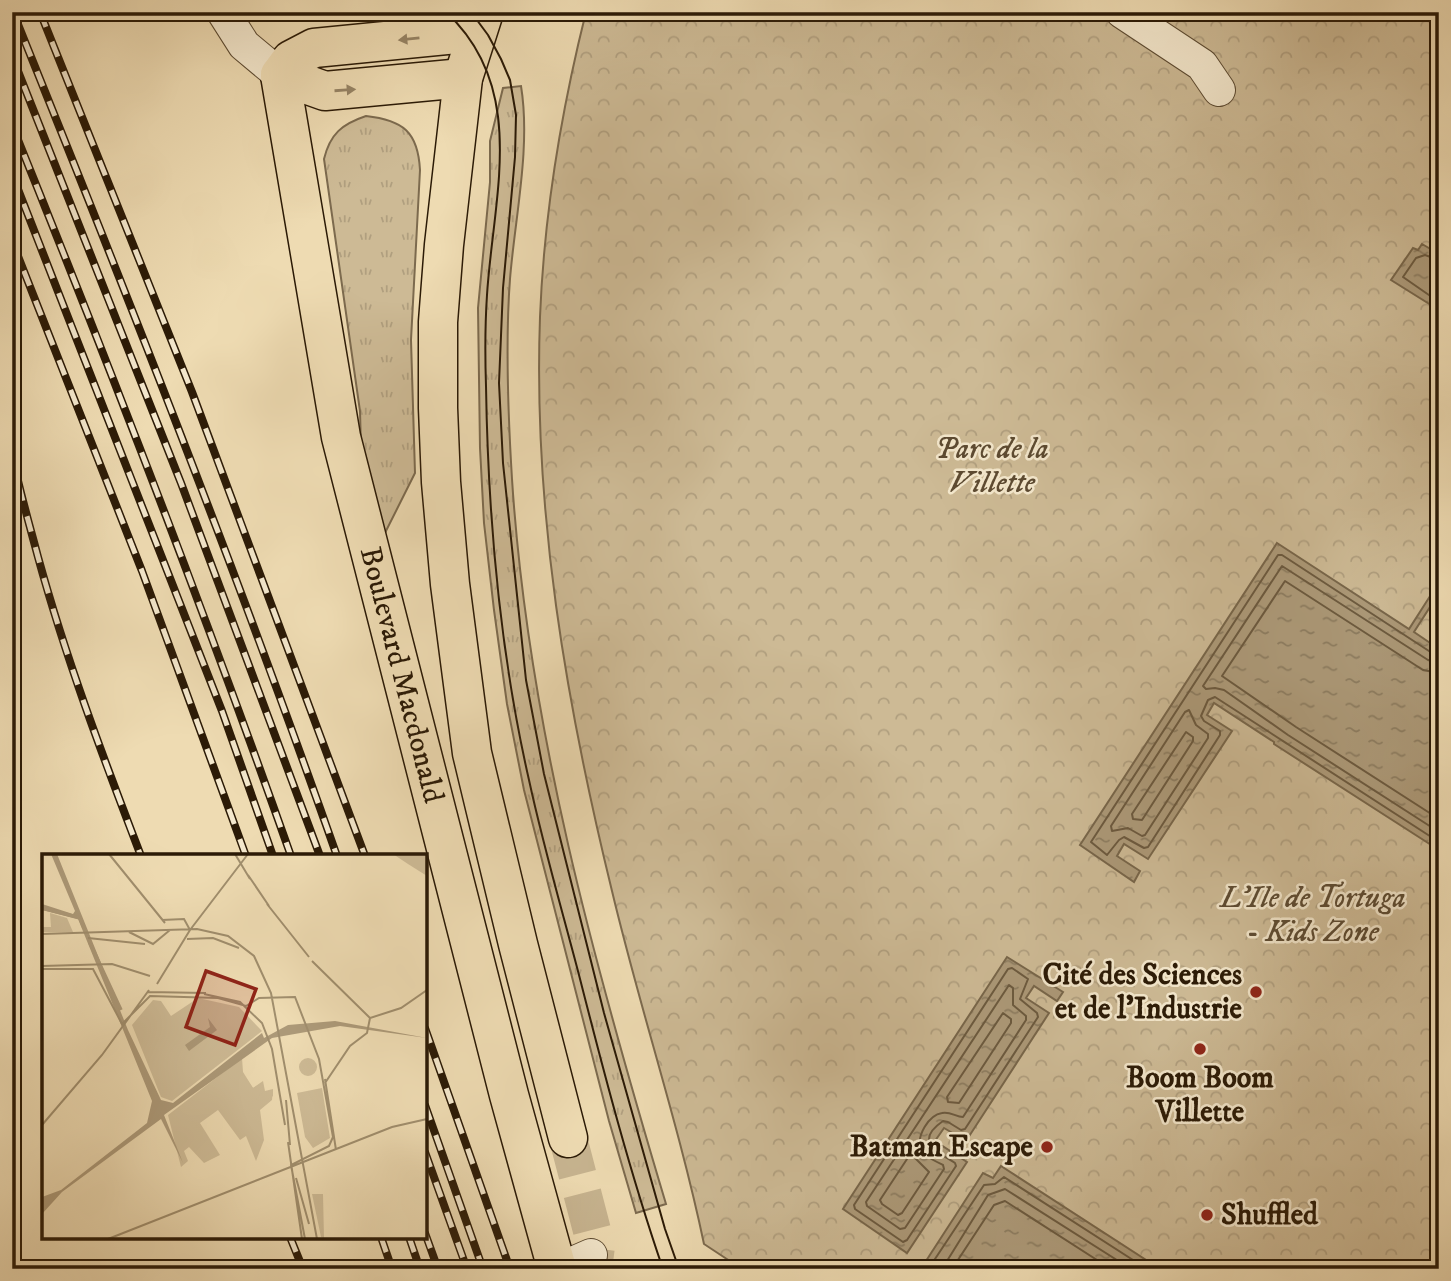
<svg xmlns="http://www.w3.org/2000/svg" width="1451" height="1281" font-family="'IM FELL DW Pica',serif">
	<style>
		.grass { fill: url(#grass-tufts); stroke: #7c6a4e; stroke-width: 2 }
		.park { fill: url(#park-crowns); stroke: #7c6a4e; stroke-width: 2 }
		.water { fill: url(#water-ripples); stroke: #78664a; stroke-width: 2 }
		.lines { fill: none; stroke-linecap: round; stroke-linejoin: round }
		.shore { stroke: #6c5a3f; stroke-width: 2 }
		.primary-tunnel { stroke: #c7b490; stroke-width: 38; stroke-dasharray: 38 19; stroke-linecap: butt }
		.street-casing { stroke: #5c4a31; stroke-width: 34 }
		.primary-casing { stroke: #2b1a06; stroke-width: 41 }
		.street { stroke: #f4e8cd; stroke-width: 32 }
		.primary { stroke: #eedbb2; stroke-width: 38 }
		.tram { stroke: #2b1a06; stroke-width: 2 }
		.rail-casing { stroke: #2b1a06; stroke-width: 8 }
		.rail { stroke: #f4e8cd; stroke-width: 5; stroke-dasharray: 16; stroke-linecap: butt }
		.oneway { fill: #968465 }
		.poi-dot { fill: #8f2418; stroke: #f4e8cd; stroke-width: 2.5 }
		.labels { text-anchor: middle; dominant-baseline: central; stroke-width: 5; stroke-linejoin: round; paint-order: stroke }
		.park-label { font-size: 30px; font-style: italic; fill: #5c4a31; stroke: #f4e8cd }
		.street-label { font-size: 30px; fill: #2b1a06; stroke: #f4e8cd }
		.poi-label { font-size: 30px; font-weight: bold; fill: #2b1a06; stroke: #f4e8cd; text-anchor: end }
		.inset-river { fill: none; stroke: #ac9978; stroke-width: 3.5 }
		.inset-road { fill: none; stroke: #a08e6d; stroke-width: 2 }
		.view { fill: #8f2418; fill-opacity: 0.15; stroke: #8f2418; stroke-width: 3.5 }
		.inset-edge { fill: none; stroke: #2b1a06; stroke-width: 3.5 }
	</style>
	<defs>
		<pattern id="grass-tufts" width="24" height="20" patternUnits="userSpaceOnUse" patternTransform="scale(1.75)"><rect width="24" height="20" fill="#cdba95"/><path d="M3 7l-1-3M5 7V3M7 7l1-3M15 17l-1-3M17 17v-4M19 17l1-3" fill="none" stroke="#b09f7f"/></pattern>
		<pattern id="park-crowns" width="20" height="18" patternUnits="userSpaceOnUse" patternTransform="scale(1.75)"><rect width="20" height="18" fill="#cdba95"/><path d="M2 6a3 3 0 1 1 6 0M12 15a3 3 0 1 1 6 0" fill="none" stroke="#b09f7f"/></pattern>
		<pattern id="water-ripples" width="26" height="14" patternUnits="userSpaceOnUse" patternTransform="scale(1.75)"><rect width="26" height="14" fill="#ac9978"/><path d="M2 4q2-2 4 0t4 0M15 11q2-2 4 0t4 0" fill="none" stroke="#8c7c60"/></pattern>
	</defs>
	<rect width="100%" height="100%" fill="#eedbb2"/>
	<filter id="stains"><feTurbulence type="fractalNoise" baseFrequency=".00286" numOctaves="4"/><feColorMatrix values="0 0 0 0 .2 0 0 0 0 .09 0 0 0 0 .02 0 0 0 .5 -.17"/></filter>
	<radialGradient id="worn" r=".72"><stop offset=".6" stop-color="#630" stop-opacity="0"/><stop offset="1" stop-color="#630" stop-opacity=".3"/></radialGradient>
	<path class="grass" d="M521,86C531,147 515,217 510,279C505,344 508,414 512,479C528,727 595,967 666,1204L636,1213L609,1121L524,790L507,704L494,610L484,523L480,448L478,308L490,182V141L503,88Z
		M366,116C403,120 418,132 420,170L411,340L415,473L384,535L361,448L360,411L324,159C330,134 342,124 366,116Z"/>
	<path class="park" d="M586,12H1439V1269H742L704,1244C679,1125 640,1009 612,891C566,703 533,511 540,317C544,215 561,112 586,12Z"/>
	<path class="water" d="M1422,244L1439,254V310L1391,280L1413,248L1418,250Z
		M1277,543L1409,629L1432,593L1437,596L1414,632L1439,649V850L1274,744V742L1214,703L1207,715L1232,731L1148,859L1124,844L1117,856L1140,871L1134,882L1080,845Z
		M1007,957L1063,992L1057,1001L1034,986L1026,998L1049,1013L966,1141L944,1128L935,1141L967,1162L907,1253L843,1209Z
		M1001,1166L1160,1269H930L924,1264L983,1173L993,1178Z"/>
	<g class="lines">
		<path class="shore" d="M1439,260L1425,255L1416,258L1403,277L1439,302
			M1439,654L1432,653L1282,555H1278L1091,842L1107,855L1119,840L1124,837L1144,848L1148,847L1220,735V731L1204,721L1201,716L1208,700L1215,697L1439,842
			M1439,663L1428,660L1282,566L1203,686L1206,689L1215,688L1224,690L1288,735L1439,832
			M1439,673L1423,670L1285,581L1222,676L1296,727L1439,819
			M1189,710L1196,725L1208,734V738L1145,835L1142,836L1128,828L1112,831L1111,826L1185,712Z
			M1186,732L1193,737V741L1142,820L1133,819L1132,814Z
			M1012,968L1028,979L1020,999L1037,1013L1038,1017L965,1129L961,1130L948,1122L943,1121C914,1141 936,1151 955,1163L956,1166L907,1240L903,1242L855,1209L854,1205L1008,969Z
			M1009,985L1013,988V1005L1026,1016V1020L963,1117C956,1117 950,1111 942,1113C929,1115 916,1136 921,1148C924,1156 935,1161 943,1165L944,1169L905,1228L900,1229L867,1206L866,1202Z
			M1003,1013L1011,1019V1023L959,1103L948,1102L947,1097Z
			M909,1156H913L929,1172L902,1213L898,1215L882,1204L880,1200Z
			M933,1269V1262L984,1185L995,1184L1004,1177L1147,1269
			M942,1269L988,1195L1005,1189L1131,1269
			M952,1269L994,1205L1005,1201L1111,1269"/>
		<path class="primary-tunnel" d="M568,1138L596,1246L593,1269"/>
		<defs>
			<path id="street" d="M223,12L244,45L280,75
				M1122,12L1202,65L1219,90
				M559,1269L591,1255"/>
			<g id="primary">
				<path d="M484,12L463,78L444,245L438,322V408L441,482L450,584L472,753L518,944L568,1138"/>
				<path id="s1" d="M477,32L314,48L291,60L280,75L341,437L509,1095L557,1269"/>
				<path d="M280,75L325,91L463,78"/>
			</g>
		</defs>
		<use href="#street" class="street-casing"/>
		<use href="#primary" class="primary-casing"/>
		<use href="#street" class="street"/>
		<use href="#primary" class="primary"/>
		<path class="tram" d="M446,12C529,89 493,197 487,295C485,325 485,356 486,386C488,516 500,653 529,780C543,845 562,910 579,975C604,1073 630,1173 663,1269
			M471,12L488,35L501,59L510,80L516,115L515,157L503,288L499,383L503,463L526,680L544,774L604,1013L665,1229L679,1269"/>
		<defs>
			<path id="rail" d="M13,12C126,292 237,572 337,856
				M40,12L192,392L365,856
				M12,56L181,483L320,856
				M12,125C110,367 204,610 291,856
				M12,174L222,711L273,856
				M12,241L142,571L246,856
				M12,454C19,489 29,523 38,557C66,659 103,757 141,856
				M425,1028L510,1269
				M425,1105L483,1269
				M425,1152L467,1269
				M425,1233L438,1269
				M290,1237L303,1269
				M381,1237L392,1269
				M409,1237L420,1269"/>
		</defs>
		<use href="#rail" class="rail-casing"/>
		<use href="#rail" class="rail"/>
	</g>
	<defs><path id="oneway-solid" d="M-6-.8H1V-3.2L6.5 0L1 3.2V.8H-6Z" transform="scale(1.75)"/></defs>
	<g class="oneway">
		<use href="#oneway-solid" transform="translate(409 39) rotate(174)"/>
		<use href="#oneway-solid" transform="translate(345 90) rotate(-4)"/>
	</g>
	<g class="poi-dot">
		<circle cx="1256" cy="992" r="7"/>
		<circle cx="1200" cy="1049" r="7"/>
		<circle cx="1047" cy="1147" r="7"/>
		<circle cx="1207" cy="1215" r="7"/>
	</g>
	<g class="labels">
		<g class="park-label">
			<text x="992" y="449">Parc de la<tspan x="992" dy="34">Villette</tspan></text>
			<text x="1313" y="898">L'Ile de Tortuga<tspan x="1313" dy="34">- Kids Zone</tspan></text>
		</g>
		<g class="street-label">
			<text stroke="none"><textPath href="#s1" startOffset="821">Boulevard Macdonald</textPath></text>
		</g>
		<g class="poi-label">
			<text x="1242" y="975">Cité des Sciences<tspan x="1242" dy="34">et de l'Industrie</tspan></text>
			<text x="1200" y="1078" text-anchor="middle">Boom Boom<tspan x="1200" dy="34">Villette</tspan></text>
			<text x="1033" y="1147">Batman Escape</text>
			<text x="1221" y="1215" text-anchor="start">Shuffled</text>
		</g>
	</g>
	<g transform="translate(42 854)">
		<rect width="385" height="385" fill="#eedbb2"/>
		<path d="M351,0H385V22L366,10Z" fill="#cdba95"/>
		<path d="M8,59L25,64L31,78H0V73H9ZM156,144L197,153L220,177L130,247L119,243L90,171L111,146L119,147L129,162ZM200,204L201,218L211,234L221,227L223,237L231,235L230,246L218,256L222,286L214,307L204,282L198,286L176,256L158,269L178,301L162,309L147,293L142,297L146,307L139,313L126,261ZM270,340H281L282,384L279,383Z" fill="#cdba95"/>
		<path d="M204,224L211,234L220,229L222,238L231,236V242L224,247L214,246L220,238H204Z" fill="#cdba95"/>
		<path d="M257 213a9 9 0 1 1 18 0a9 9 0 1 1-18 0ZM280,234L288,284L271,294L263,283L255,239Z" fill="#cdba95"/>
		<path d="M9,0H15L86,176L119,246L131,249L220,179L222,184L246,171L293,167L385,184L298,172L230,184L122,261L141,309L119,265L20,338L0,360V343L19,336L105,269L110,247L36,65L0,56V50L31,60L33,57ZM166,164L175,176L147,197L143,191L168,173Z" fill="#ac9978"/>
		<path class="inset-river" d="M0,54L38,64L42,74M48,89L79,156"/>
		<path class="inset-road" d="M67,0L123,69M193,0L208,25M206,21L227,52M225,50L267,103M148,76L206,0M87,78L111,90L128,76M0,80L155,75L186,82L212,102L229,139L275,385M46,84L103,90M145,85L171,84L197,94M270,107L328,164M0,112L70,110L108,122M0,115H51L80,170L108,142L176,144L204,152L217,144L253,143L277,205L291,283L287,292L249,311L263,385M115,130L148,76L142,65L120,66M106,138L164,139M162,140L198,148L220,169L230,195L243,271M283,225L294,296M283,229L308,192L325,179L328,164L359,154L385,136M244,246L248,291M0,271L60,201L107,136M246,288L260,385M254,324L267,370M66,385L350,273L385,265"/>
		<path class="view" d="M164,117L214,135L193,191L144,173Z"/>
		<rect width="385" height="385" class="inset-edge"/>
	</g>
	<rect width="1451" height="1281" fill="none" stroke="#eedbb2" stroke-width="42"/>
	<rect x="14" y="14" width="1423" height="1253" fill="none" stroke="#2b1a06" stroke-width="3.5"/>
	<rect x="21" y="21" width="1409" height="1239" fill="none" stroke="#2b1a06" stroke-width="2"/>
	<rect width="100%" height="100%" filter="url(#stains)"/>
	<rect width="100%" height="100%" fill="url(#worn)"/>
</svg>
